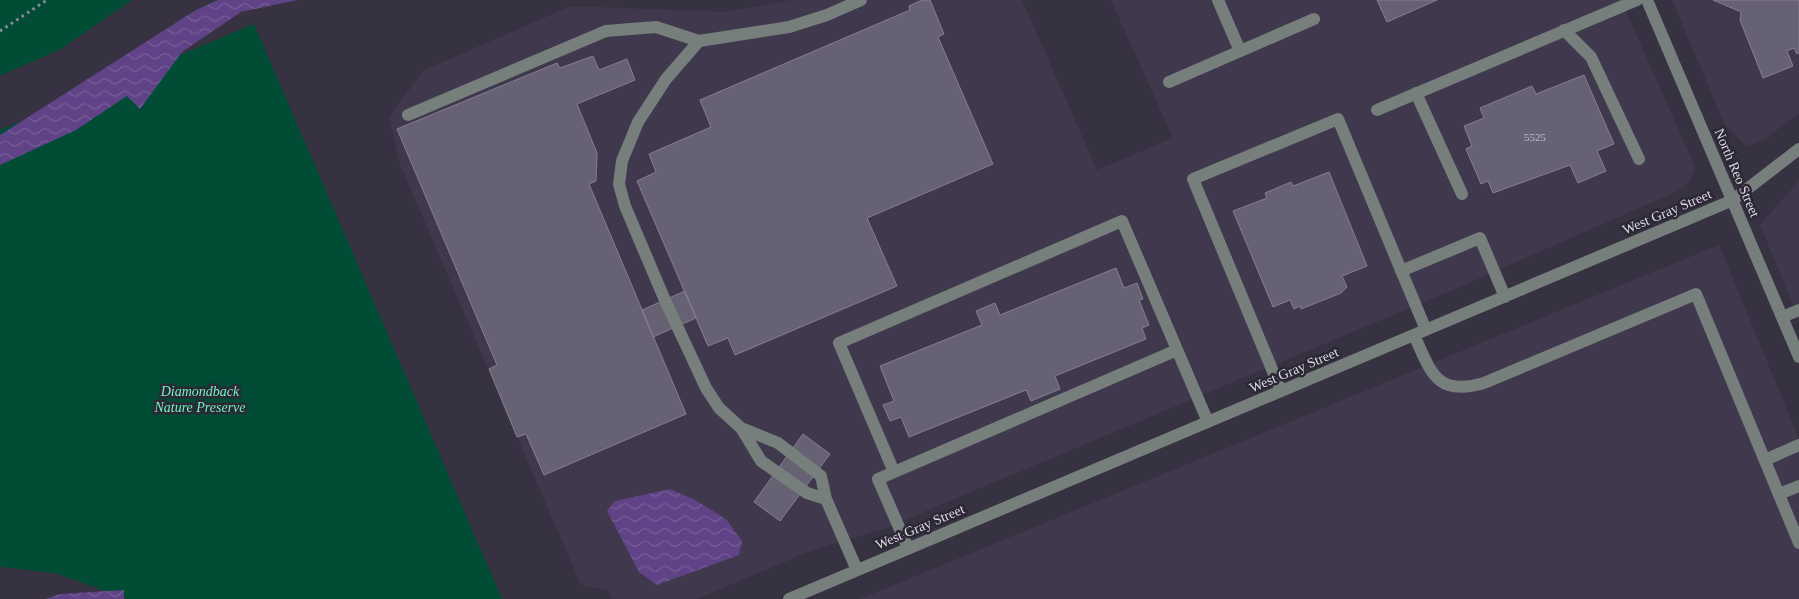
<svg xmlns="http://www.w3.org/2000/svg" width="1799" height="599" font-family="Georgia,serif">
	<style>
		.built { fill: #40394e }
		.park { fill: #004c35 }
		.water { fill: url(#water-waves) }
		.building { fill: #676273; stroke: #857f91 }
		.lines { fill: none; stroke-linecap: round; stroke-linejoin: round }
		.path { stroke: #8f8b97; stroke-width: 3; stroke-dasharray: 2.5 4; stroke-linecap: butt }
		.minor { stroke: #767f7b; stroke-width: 12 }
		.labels { text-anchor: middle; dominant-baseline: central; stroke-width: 5; stroke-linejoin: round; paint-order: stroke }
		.number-label { font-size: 11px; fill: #c0bcc7 }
		.street-label { font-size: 14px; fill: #dddae3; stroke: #2d2836 }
		.park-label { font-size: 14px; font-style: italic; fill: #70f4c0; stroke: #2d2836 }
	</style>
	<defs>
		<pattern id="water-waves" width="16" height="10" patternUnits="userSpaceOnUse" patternTransform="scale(1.25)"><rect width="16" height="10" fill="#5f4386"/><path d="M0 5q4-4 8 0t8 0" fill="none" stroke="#765e97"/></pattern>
	</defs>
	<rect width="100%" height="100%" fill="#373241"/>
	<path class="built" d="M791,0H1022L1097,170L1173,138L1111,0H1621L1695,167L1691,179L1682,189L1455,289L883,529L810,551L697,599H612L608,590L581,585L400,164L389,117L423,71L571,6L726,12Z
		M1672,0H1799V113L1765,139L1746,146L1725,125Z
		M1799,181V319L1760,225Z
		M1719,245L1799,439V599H860Z"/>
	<path class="park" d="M0,0H132L61,49L0,76Z
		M254,24L502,599H127L55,573L0,567V130Z"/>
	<path class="water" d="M218,0H297L241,12L182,52L140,109L127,96L76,130L0,165V135L196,10Z
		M670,489L695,500L726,519L742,541L739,555L657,585L639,572L607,511L615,501Z
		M124,590V599H46L60,594Z"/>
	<path class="building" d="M922,0H930L944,34L938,37L993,164L867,218L897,286L735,355L728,338L708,346L637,181L656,172L649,154L711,127L700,100L910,10L909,6Z
		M1377,0H1437L1387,22Z
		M1713,0H1799V53L1797,54L1794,48L1787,51L1793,66L1763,78L1740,20L1741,12Z
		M593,56L599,70L627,59L635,80L577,104L597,153L596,181L589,184L686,414L544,475L526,434L517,437L489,369L497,365L397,129L557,63L560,68Z
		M1584,75L1614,144L1597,151L1606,171L1578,183L1570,165L1493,193L1488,181L1481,184L1466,149L1472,146L1464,126L1484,118L1480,108L1532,86L1536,94Z
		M1329,172L1367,266L1342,276L1347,287L1341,293L1301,309L1300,306L1294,309L1290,300L1273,307L1233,211L1267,198L1265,193L1291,182L1293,186Z
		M1116,268L1124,288L1137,283L1143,299L1139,300L1149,325L1142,328L1146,339L1055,376L1060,389L1031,401L1026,390L909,437L901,417L890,421L883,405L894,401L880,366L982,325L976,311L995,303L1000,315Z
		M685,291L696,318L653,337L642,310Z
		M803,434L830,454L780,521L754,502Z"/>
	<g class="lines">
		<path class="path" d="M0,31L47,0"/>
		<path class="minor" d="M1218,0L1240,51
			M1647,0L1799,357
			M1564,30L1591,57L1639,159
			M699,41L666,79L638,122L622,161L619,184L625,206L664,298L706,388L719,408L741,428L761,461L807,493L826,499
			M1169,82L1314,19
			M1416,93L1462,194
			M1377,110L1637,0
			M408,115L606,31L656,27L699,41L789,27L827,15L861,0
			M1401,271L1480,238L1505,297
			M1782,317L1799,310
			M1414,335C1431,372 1436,397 1484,383L1696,294L1799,543
			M1281,391L1193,179L1338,119L1426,330
			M741,428L778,443L821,476L826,499L857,570
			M1765,460L1799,445
			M894,472L839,343L1122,221L1208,422
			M1779,494L1799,486
			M908,548L878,479L1177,350
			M789,599L1733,200L1799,149"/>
	</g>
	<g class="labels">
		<g class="number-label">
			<text x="1535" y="137">5525</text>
		</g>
		<g class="street-label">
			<text transform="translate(1737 173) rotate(67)">North Reo Street</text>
			<text transform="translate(1667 212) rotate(-23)">West Gray Street</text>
			<text transform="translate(1294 370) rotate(-23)">West Gray Street</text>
			<text transform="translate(920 527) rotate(-23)">West Gray Street</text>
		</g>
		<g class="park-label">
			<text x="200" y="391">Diamondback<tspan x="200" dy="16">Nature Preserve</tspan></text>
		</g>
	</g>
</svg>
